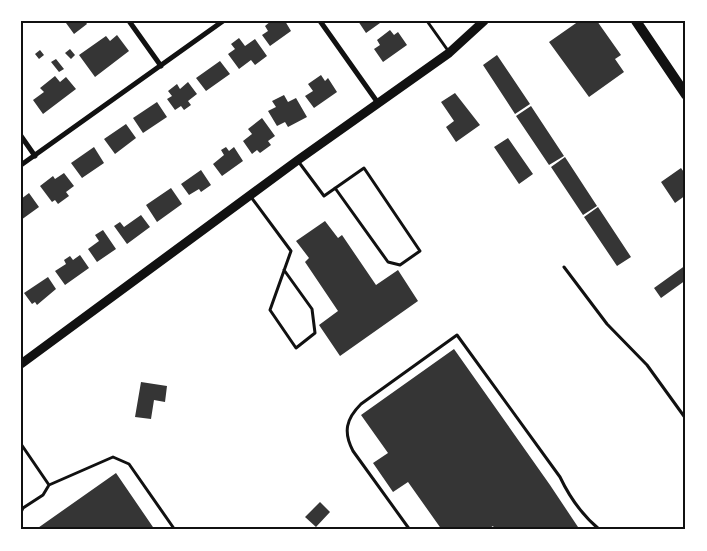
<svg xmlns="http://www.w3.org/2000/svg" width="707" height="551" font-family="Overpass,sans-serif">
	<style>
		.lines { fill: none; stroke-linecap: round; stroke-linejoin: round }
		.stream { stroke: #d9d9d9; stroke-width: 4 }
		.building { fill: #353535 }
		.service { stroke: #111; stroke-width: 3 }
		.minor { stroke: #111; stroke-width: 5 }
		.secondary { stroke: #111; stroke-width: 9 }
		.primary { stroke: #111; stroke-width: 10 }
		.neatline { fill: none; stroke: #111; stroke-width: 2 }
	</style>
	<rect width="100%" height="100%" fill="#fff"/>
	<g class="lines">
		<path class="stream" d="M685,530L686,528"/>
	</g>
	<path class="building" d="M68,21H85L87,24L74,34L66,23Z
		M271,21H285L291,31L270,46L262,35L268,31L265,26Z
		M358,21H379L380,23L366,33Z
		M579,21H597L621,55L615,59L624,72L589,97L549,42Z
		M390,30L394,35L398,32L407,45L383,62L374,49L380,45L377,40Z
		M117,35L129,51L95,77L79,55L106,36L110,41Z
		M239,38L245,46L255,39L267,56L255,65L251,60L239,69L228,54L235,49L231,44Z
		M70,49L75,55L71,59L65,53Z
		M40,50L44,55L39,59L35,54Z
		M497,55L530,104L515,114L483,65Z
		M56,59L64,69L59,72L51,62Z
		M220,61L230,74L206,91L196,78Z
		M321,75L325,81L328,78L337,92L314,108L305,96L313,91L308,84Z
		M55,76L60,82L66,77L76,89L43,114L33,100L44,92L40,88Z
		M188,82L197,94L188,101L191,105L184,110L181,106L175,110L167,99L172,96L168,91L177,84L180,89Z
		M455,93L480,125L456,142L446,127L454,121L441,102Z
		M284,95L288,102L296,98L307,117L288,127L285,122L277,126L268,111L276,107L272,101Z
		M157,102L167,117L143,133L133,118Z
		M531,106L564,156L549,165L516,116Z
		M262,118L275,136L268,141L271,145L260,153L257,150L252,154L243,141L252,134L248,129Z
		M126,124L136,138L115,154L104,139Z
		M508,138L533,174L519,184L494,147Z
		M94,147L104,163L82,178L71,163Z
		M226,147L229,151L234,147L243,161L222,176L213,164L224,155L221,150Z
		M565,157L597,206L583,215L551,167Z
		M681,168L686,175V195L675,203L661,182Z
		M201,170L211,185L201,192L199,189L189,195L181,184Z
		M64,173L74,186L66,192L69,196L58,204L55,200L52,202L40,186L53,176L55,179Z
		M171,188L182,204L157,222L146,205Z
		M29,193L39,207L21,220V199Z
		M598,207L631,257L617,266L584,217Z
		M141,215L150,227L127,244L114,226L120,222L124,227Z
		M325,221L338,238L342,235L376,285L398,270L418,301L340,356L319,325L338,311L305,262L309,258L296,241Z
		M103,230L116,249L97,262L88,249L99,241L95,235Z
		M80,255L89,268L65,285L55,271L66,264L64,260L70,256L73,260Z
		M686,265V280L661,298L654,288Z
		M48,277L56,289L37,305L35,302L32,304L24,293Z
		M454,349L550,485L580,530H495L493,526L487,530H442L408,482L393,492L373,463L388,453L361,415Z
		M141,382L167,386L165,402L154,400L151,419L135,417Z
		M116,473L155,530H35Z
		M320,502L330,512L316,527L305,517Z"/>
	<g class="lines">
		<path class="service" d="M427,21L449,52
			M298,161L324,196L364,168L420,251L400,265L388,262L335,188
			M251,197L291,251L270,310L296,348L315,333L312,309L284,270
			M564,267L607,324L647,365L686,419
			M21,444L49,485L43,495L23,508L21,512
			M49,485L113,457L129,464L175,530
			M410,530L353,451C343,432 346,419 361,404L457,335L560,477C569,496 583,516 600,530"/>
		<path class="minor" d="M129,21L161,66
			M320,21L378,103
			M21,136L35,156
			M21,165L223,21"/>
		<path class="secondary" d="M21,364L298,160L449,53L484,21"/>
		<path class="primary" d="M636,21L686,95"/>
	</g>
	<rect width="707" height="551" fill="none" stroke="#ffffff" stroke-width="45"/>
	<rect x="22" y="22" width="662" height="506" class="neatline"/>
</svg>
